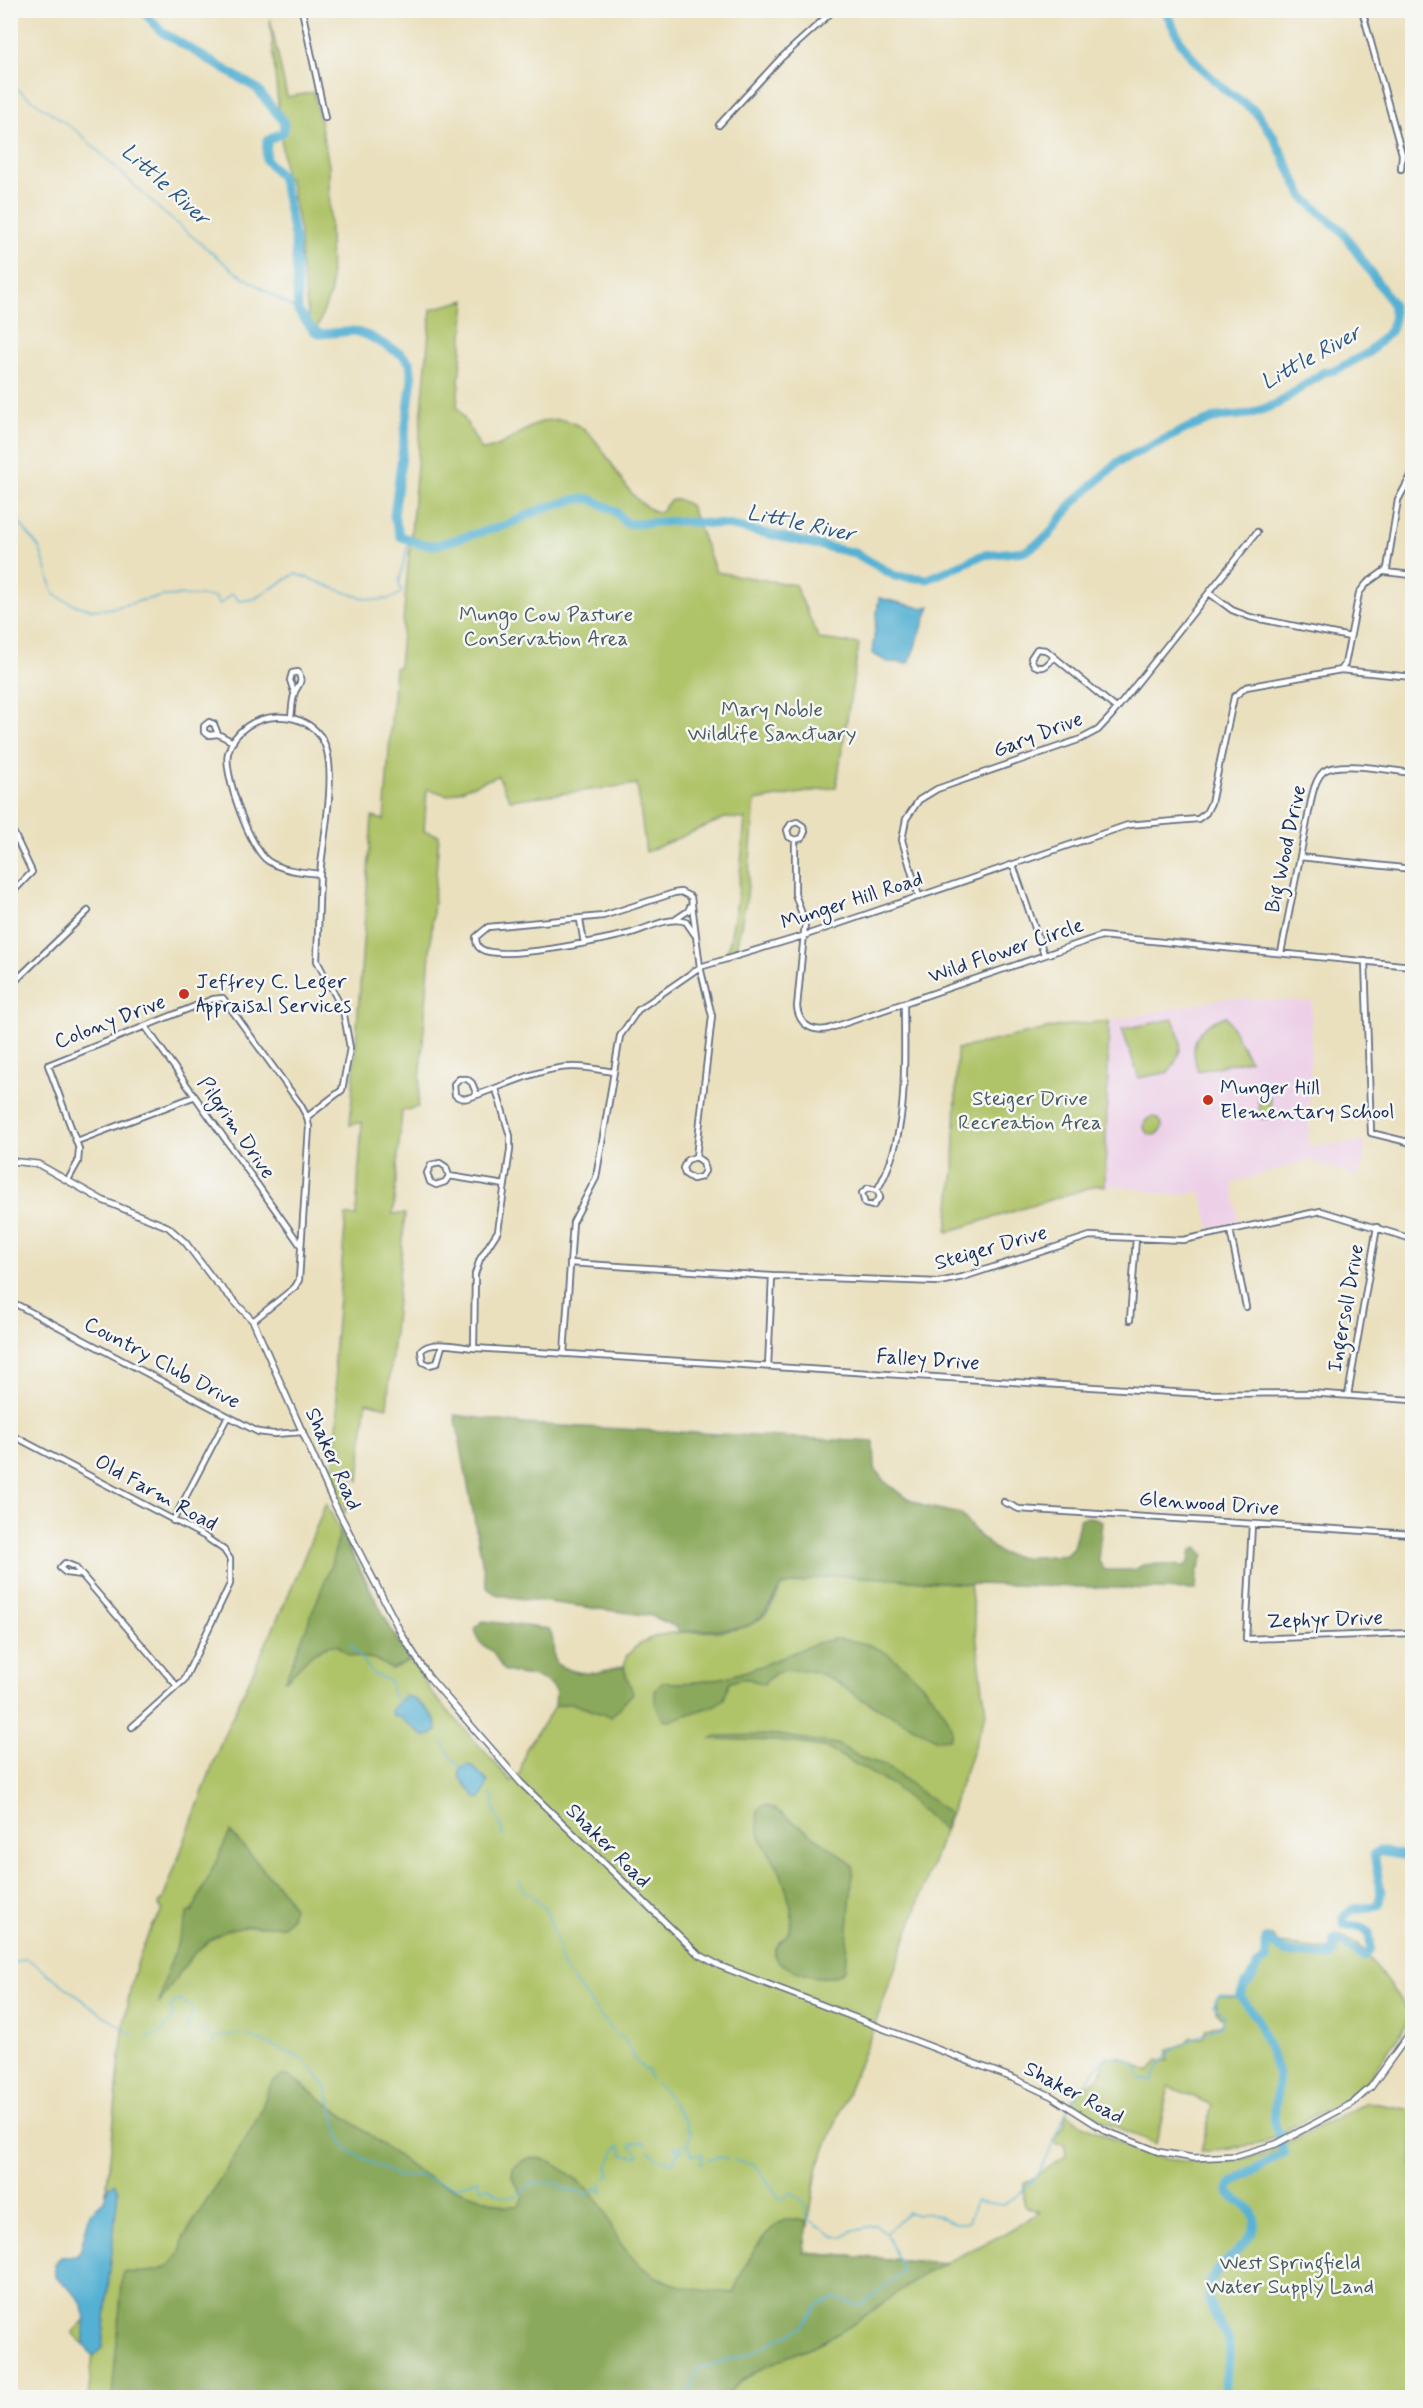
<svg xmlns="http://www.w3.org/2000/svg" width="1423" height="2408" font-family="Mynerve,sans-serif">
	<style>
		.built { fill: #edd0e8 }
		.green { fill: #afc368; stroke: #657963; stroke-width: 1.5 }
		.forest { fill: #8ba95c; stroke: #536c5d; stroke-width: 1.5 }
		.water { fill: #55b1d3; stroke: #387098; stroke-width: 1.5 }
		.lines { fill: none; stroke-linecap: round; stroke-linejoin: round }
		.stream { stroke: #55b1d3; stroke-width: 1.5 }
		.river { stroke: #55b1d3; stroke-width: 9 }
		.minor-casing { stroke: #636d80; stroke-width: 8 }
		.tertiary-casing { stroke: #636d80; stroke-width: 8 }
		.minor { stroke: #fff; stroke-width: 4.5 }
		.tertiary { stroke: #fff; stroke-width: 5 }
		.poi-dot { fill: #c8321e; stroke: #f6f6f2; stroke-width: 2 }
		.labels { text-anchor: middle; dominant-baseline: central; stroke-width: 5; stroke-linejoin: round; paint-order: stroke }
		.park-label { font-size: 21px; fill: #475b61; stroke: #f6f6f2 }
		.street-label { font-size: 21px; fill: #1b2f5e; stroke: #f6f6f2 }
		.poi-label { font-size: 21px; fill: #1b2f5e; stroke: #f6f6f2; text-anchor: start }
		.water-label { font-size: 22px; font-style: italic; fill: #2c5681; stroke: #f6f6f2 }
	</style>
	<rect width="100%" height="100%" fill="#f6f6f2"/>
	<filter id="ink" filterUnits="userSpaceOnUse"><feTurbulence type="fractalNoise" baseFrequency=".0167" numOctaves="2"/><feDisplacementMap in="SourceGraphic" scale="12" xChannelSelector="R" yChannelSelector="G"/><feConvolveMatrix kernelMatrix="1 2 1 2 8 2 1 2 1" color-interpolation-filters="sRGB"/></filter>
	<filter id="wash" filterUnits="userSpaceOnUse"><feTurbulence type="fractalNoise" baseFrequency=".008" numOctaves="4" result="noise"/><feDisplacementMap in="SourceGraphic" scale="24" xChannelSelector="R" yChannelSelector="G"/><feGaussianBlur stdDeviation="1.35" result="paint"/><feColorMatrix in="noise" values="0 0 0 0 0 0 0 0 0 0 0 0 0 0 0 0 0 1.4 0 .05"/><feComposite in="paint" operator="in"/></filter>
	<g filter="url(#wash)">
		<rect width="100%" height="100%" fill="#eae0be"/>
		<path class="built" d="M1227,998L1312,1002L1308,1146L1364,1142V1160L1358,1177L1308,1160L1232,1183L1239,1221L1210,1228L1201,1191L1177,1196L1120,1186H1105L1109,1021Z"/>
		<path class="green" d="M270,19L287,97L314,92L329,165L331,291L317,329L309,321L301,263L300,232L289,178L285,179Z
			M466,300L457,406L482,450C506,448 528,423 549,420C608,413 611,498 659,513L670,501L677,499L690,505L716,572L795,585L819,639L859,644L836,787L755,801L747,896L735,953L727,956L738,896L745,819L725,818L646,852L637,784L510,800L498,776L448,795L427,789L424,831L439,835L418,1107L402,1111L393,1214H405L387,1407L366,1402L359,1482L355,1469L345,1513L331,1486L338,1417L334,1356L346,1216H356L362,1122L350,1125L372,817L384,820L395,668L399,667L431,309Z
			M1226,1016L1249,1060L1198,1071C1188,1041 1197,1027 1226,1016Z
			M1173,1019C1182,1043 1185,1049 1169,1072L1139,1078L1122,1029Z
			M1109,1021L1105,1186L1098,1185L947,1232L954,1169L957,1049L1060,1026Z
			M1270,1097L1273,1117L1261,1119L1258,1099Z
			M1144 1126a9 9 0 1 1 18 0a9 9 0 1 1-18 0Z
			M326,1503L392,1631L432,1693L511,1781L520,1773L526,1749L555,1706L571,1703L611,1717L632,1693L624,1671L626,1657C662,1609 734,1653 768,1611C774,1604 777,1594 781,1586L836,1575L970,1584L986,1714L873,2030L818,2166L803,2253L945,2263L1000,2236L1040,2212L1024,2206V2184L1066,2156L1065,2146L1055,2143L1054,2140L1064,2126L1066,2113L1085,2126L1125,2145L1165,2159L1210,2164L1261,2156L1367,2102L1412,2110V2397L88,2398L93,2353L72,2333L93,2311C100,2247 107,2184 114,2120C121,2055 123,1964 163,1910L159,1906L160,1902H162L223,1737L292,1587Z
			M1337,1934L1356,1943L1365,1952L1412,2016L1360,2092L1259,2144L1209,2151H1201L1212,2105L1169,2086L1156,2144L1091,2116L1071,2102C1081,2084 1090,2088 1099,2076C1103,2070 1103,2063 1106,2057L1119,2056L1149,2072L1158,2060L1168,2061V2050L1184,2044L1191,2037L1203,2038L1206,2029L1222,2024L1224,2019L1215,2010L1216,2000L1220,1997L1240,1998C1241,1985 1255,1964 1265,1957L1263,1939L1266,1935L1272,1936L1279,1944L1331,1950V1938Z"/>
		<path class="forest" d="M455,1415L524,1424L874,1442L875,1469L884,1481L902,1495L923,1506L961,1514L978,1535L1000,1553L1024,1558L1066,1555L1073,1548L1080,1519C1086,1516 1098,1517 1102,1522L1098,1560L1104,1570H1134L1143,1565L1154,1564L1184,1566L1189,1562L1191,1551L1197,1547L1204,1555L1197,1573L1196,1590L970,1584L836,1575L781,1586C753,1644 732,1625 679,1632L674,1626L652,1616L510,1597L496,1594L487,1588Z
			M340,1532L392,1631L410,1660L392,1669L374,1659L349,1655L338,1646L329,1645L313,1653L285,1681L330,1568Z
			M483,1621L549,1629C556,1639 551,1652 556,1664C582,1678 596,1674 623,1666L633,1693L611,1717L571,1703L555,1706L556,1692C543,1671 523,1678 503,1670L493,1652L479,1642L475,1629Z
			M835,1639C855,1640 876,1645 892,1657C908,1669 963,1720 949,1739L937,1740C914,1726 890,1714 867,1702C842,1688 827,1669 796,1670C780,1670 774,1672 764,1684C748,1680 748,1675 729,1683L724,1699L715,1705L669,1721L663,1720L655,1703V1689L663,1682C700,1686 740,1675 773,1661C794,1653 813,1642 835,1639Z
			M716,1736L778,1735L837,1744L861,1758L885,1765L950,1814L944,1830L894,1786L825,1747L780,1741L710,1739Z
			M765,1805L775,1809C785,1816 851,1861 853,1866L845,1969C831,1987 788,1972 775,1958C772,1938 797,1941 791,1908C788,1896 784,1879 778,1868C767,1848 752,1832 759,1808Z
			M230,1832L287,1896L293,1908L291,1918L283,1926C270,1927 258,1925 246,1926C202,1931 180,1971 159,2004L166,1975L189,1912H192Z
			M283,2076L291,2077L421,2173L442,2184L504,2206H518L524,2197L512,2178L513,2168C520,2163 525,2158 533,2158C554,2156 595,2193 605,2210C609,2217 610,2225 614,2232C620,2244 632,2258 642,2267C666,2288 703,2291 733,2293C742,2270 763,2225 789,2219C794,2218 803,2221 808,2222L803,2253L945,2263C906,2281 875,2313 837,2334C801,2355 752,2364 725,2397H112L123,2272C151,2274 179,2272 183,2239C207,2198 235,2159 258,2117C266,2103 265,2082 283,2076Z"/>
		<path class="water" d="M879,598L922,608L930,606L909,663L887,662L872,653Z
			M404,1696C417,1697 439,1717 437,1731L426,1737L399,1717L392,1716L391,1711Z
			M467,1765L472,1766L488,1782L481,1799L476,1798L460,1777L459,1770Z
			M114,2183L118,2191L102,2348L93,2356C76,2342 89,2325 83,2307C79,2295 64,2285 55,2276L54,2264L61,2257L76,2256L80,2252L90,2213L104,2201L108,2188Z"/>
		<g class="lines">
			<path class="stream" d="M10,84L78,132L164,213L234,271L298,311
				M10,511L40,549L54,594C100,622 111,605 159,597C177,594 197,596 215,597L219,605L232,593L239,601L254,599L295,574C323,580 377,615 402,592L399,584L409,539
				M350,1644L373,1674L390,1681L392,1694L399,1702
				M442,1741L454,1762L463,1767
				M490,1794L494,1799V1807L504,1836
				M520,1881L524,1891L531,1894L546,1910L558,1943L562,1966L610,2028L618,2036L624,2037L634,2059L644,2069L648,2070L650,2080
				M10,1965L26,1958C62,1982 95,2013 133,2034
				M197,2028L207,2033L214,2043L218,2036L240,2034
				M247,2035L303,2059L326,2087L342,2142L349,2151L400,2177L419,2175L455,2187L478,2180L481,2189L489,2187C496,2197 505,2197 517,2196L532,2183H559L562,2188L589,2195L595,2188L604,2193L601,2182
				M147,2039C159,2035 169,2026 174,2015L170,2009L172,2004L181,2000L192,2009L193,2015L186,2026H192
				M655,2083C673,2095 673,2111 686,2121V2128L691,2132L688,2143
				M1070,2104L1102,2061L1115,2056L1134,2064L1141,2079L1153,2081C1161,2047 1192,2040 1221,2026L1225,2015L1213,2006L1219,1996L1240,1997
				M648,2150L658,2159
				M661,2159L674,2163L676,2154L683,2150H674V2147L688,2145L692,2155L703,2154L700,2163H703
				M708,2160L719,2157L729,2159
				M734,2160L754,2164L781,2200L792,2192L805,2203L807,2218L834,2236L841,2237L854,2230L876,2225L886,2233L908,2212L917,2215C936,2208 949,2228 968,2222L976,2201L1003,2205C1047,2178 1048,2152 1068,2108
				M606,2179L610,2173L607,2168L617,2147L620,2146L623,2155L636,2157L639,2155L631,2146L632,2143L644,2142L646,2145
				M688,2398L697,2369L751,2353L803,2327L818,2305L835,2298L860,2306L903,2272L887,2234"/>
			<path class="river" d="M142,10L162,32L256,88L284,122L283,132L267,141L266,160L281,176L286,196L295,241L298,311L313,330L320,334L354,331L369,336L401,354L410,363L412,379L394,516L400,536L420,544L436,545L506,525L542,509L576,499H591L615,511L627,524L679,521L727,525L855,553L895,576L928,579L983,555L1026,551L1048,536L1071,505L1118,462L1186,429L1218,417L1250,414L1277,404L1324,372L1336,370L1368,353L1391,330L1394,319L1392,303L1342,231L1303,197L1274,137L1255,111L1224,89L1200,67L1181,43L1165,10
				M1227,2398C1220,2377 1234,2360 1229,2343C1223,2323 1202,2305 1210,2283C1218,2260 1261,2242 1254,2216C1250,2204 1234,2202 1228,2191L1233,2182L1284,2153L1274,2120L1279,2074L1256,2016L1240,1997L1245,1984L1250,1981L1258,1964L1266,1959V1939L1285,1952L1330,1956L1334,1951L1336,1938L1364,1957L1371,1948L1369,1933L1362,1928L1343,1924V1917L1353,1909L1378,1906L1381,1893L1374,1854L1378,1851L1407,1856L1412,1852"/>
		</g>
	</g>
	<g filter="url(#ink)">
		<g class="lines">
			<defs>
				<path id="minor" d="M302,10L325,118
					M1362,10L1402,154L1401,169
					M719,125L780,59L834,10
					M1385,572L1412,575
					M1209,593L1232,610L1250,617L1350,637
					M1054,657C1048,664 1044,671 1034,665L1031,658L1037,649L1046,650L1117,709
					M1341,670L1345,664L1359,593L1367,583L1387,569L1398,500L1412,474
					M291,717C292,710 292,702 294,695C296,685 305,684 298,672L292,673L290,680L294,692
					M218,734L209,735L204,732V726L209,722L214,724L218,734L233,742
					M10,825L32,872L10,895
					M795,840L789,837L787,830L791,824L797,822L803,826L805,831L802,838L795,840V894L805,923L797,1007C799,1024 811,1032 828,1029L1101,936L1412,966
					M1300,857L1412,869
					M1013,865L1044,954
					M919,897L902,840L906,819L919,800L937,789L1081,739L1098,730L1111,716L1257,532
					M676,919L688,911L691,905
					M580,920L584,943
					M695,935L686,922C670,915 644,930 628,934C602,940 502,962 481,949C476,946 476,941 476,937L488,927L603,916L674,893L681,892L691,897L700,967L712,1016L696,1157L687,1160L683,1168L685,1174L693,1179L701,1177L705,1171L703,1162L696,1157
					M1281,953L1312,796C1314,787 1317,777 1324,771C1340,760 1393,771 1412,773
					M1365,961L1371,1133L1412,1143
					M10,986L88,911
					M145,1026L301,1246
					M477,1095L472,1083L467,1079H459L454,1084L455,1095C462,1101 469,1098 477,1095C506,1085 540,1068 571,1067C585,1066 600,1070 613,1072
					M307,1117L342,1090L350,1048L343,1010L317,961L320,874C303,872 283,871 268,861C250,849 223,773 228,753C240,706 316,704 327,751C335,782 323,841 320,874
					M77,1141L193,1097
					M449,1176L445,1182L436,1185L430,1182L427,1173L431,1165L440,1163L446,1167L449,1176L505,1185
					M68,1180L78,1162L79,1149L48,1065L213,999L223,998L300,1104L307,1117L309,1127L299,1280L295,1287L253,1321
					M877,1190L880,1197L873,1206L865,1204L862,1193L868,1188L877,1190C910,1135 904,1064 904,1003
					M1230,1230L1246,1307
					M570,1263L772,1276L939,1282L963,1277L1090,1236L1183,1240L1321,1211L1412,1239
					M10,1301L258,1432L274,1434L303,1432
					M1130,1320L1136,1238
					M442,1346L437,1363L429,1365L423,1362L421,1351C430,1339 460,1347 474,1348L1204,1394L1309,1393L1412,1400
					M474,1348L475,1274L480,1259L498,1231L510,1150V1136L496,1089
					M564,1354L573,1222L596,1178L620,1036L638,1010L700,967L803,936L1128,825L1198,819L1206,813L1211,803L1234,697L1246,687L1341,670L1412,677
					M768,1367L772,1276
					M1348,1395L1377,1227
					M10,1434L204,1536L224,1550L230,1559V1584L184,1680L132,1727
					M1004,1502L1019,1509L1412,1534
					M173,1521L228,1416
					M1252,1524L1246,1639L1412,1633
					M81,1575L66,1573L60,1568L65,1563L75,1567L177,1686"/>
				<path id="tertiary" d="M10,1161L38,1164L102,1200L168,1227L185,1242L213,1279L253,1321L334,1503L402,1635L428,1676L521,1783L698,1954L720,1966L1015,2079L1051,2096L1106,2131L1159,2152L1193,2158L1237,2156L1276,2144L1353,2103L1371,2087L1412,2030"/>
			</defs>
			<use href="#minor" class="minor-casing"/>
			<use href="#tertiary" class="tertiary-casing"/>
			<use href="#minor" class="minor"/>
			<use href="#tertiary" class="tertiary"/>
		</g>
	</g>
	<g class="poi-dot">
		<circle cx="184" cy="994" r="6"/>
		<circle cx="1208" cy="1100" r="6"/>
	</g>
	<g class="labels">
		<g class="park-label">
			<text x="546" y="615">Mungo Cow Pasture<tspan x="546" dy="24">Conservation Area</tspan></text>
			<text x="772" y="710">Mary Noble<tspan x="772" dy="24">Wildlife Sanctuary</tspan></text>
			<text x="1030" y="1099">Steiger Drive<tspan x="1030" dy="24">Recreation Area</tspan></text>
			<text x="1290" y="2263">West Springfield<tspan x="1290" dy="24">Water Supply Land</tspan></text>
		</g>
		<g class="street-label">
			<text transform="translate(1038 735) rotate(-21)">Gary Drive</text>
			<text transform="translate(1286 849) rotate(-78)">Big Wood Drive</text>
			<text transform="translate(852 901) rotate(-18)">Munger Hill Road</text>
			<text transform="translate(1006 951) rotate(-19)">Wild Flower Circle</text>
			<text transform="translate(110 1022) rotate(-21)">Colony Drive</text>
			<text transform="translate(236 1128) rotate(55)">Pilgrim Drive</text>
			<text transform="translate(991 1248) rotate(-16)">Steiger Drive</text>
			<text transform="translate(1346 1308) rotate(-80)">Ingersoll Drive</text>
			<text transform="translate(928 1360) rotate(4)">Falley Drive</text>
			<text transform="translate(162 1363) rotate(28)">Country Club Drive</text>
			<text transform="translate(333 1459) rotate(66)">Shaker Road</text>
			<text transform="translate(156 1493) rotate(29)">Old Farm Road</text>
			<text transform="translate(1209 1504) rotate(4)">Glenwood Drive</text>
			<text transform="translate(1325 1620) rotate(-2)">Zephyr Drive</text>
			<text transform="translate(608 1846) rotate(45)">Shaker Road</text>
			<text transform="translate(1074 2093) rotate(28)">Shaker Road</text>
		</g>
		<g class="poi-label">
			<text x="196" y="982">Jeffrey C. Leger<tspan x="196" dy="24">Appraisal Services</tspan></text>
			<text x="1220" y="1088">Munger Hill<tspan x="1220" dy="24">Elementary School</tspan></text>
		</g>
		<g class="water-label">
			<text transform="translate(165 185) rotate(42)">Little River</text>
			<text transform="translate(1311 358) rotate(-29)">Little River</text>
			<text transform="translate(801 524) rotate(12)">Little River</text>
		</g>
	</g>
	<rect width="1423" height="2408" fill="none" stroke="#f6f6f2" stroke-width="36"/>
</svg>
